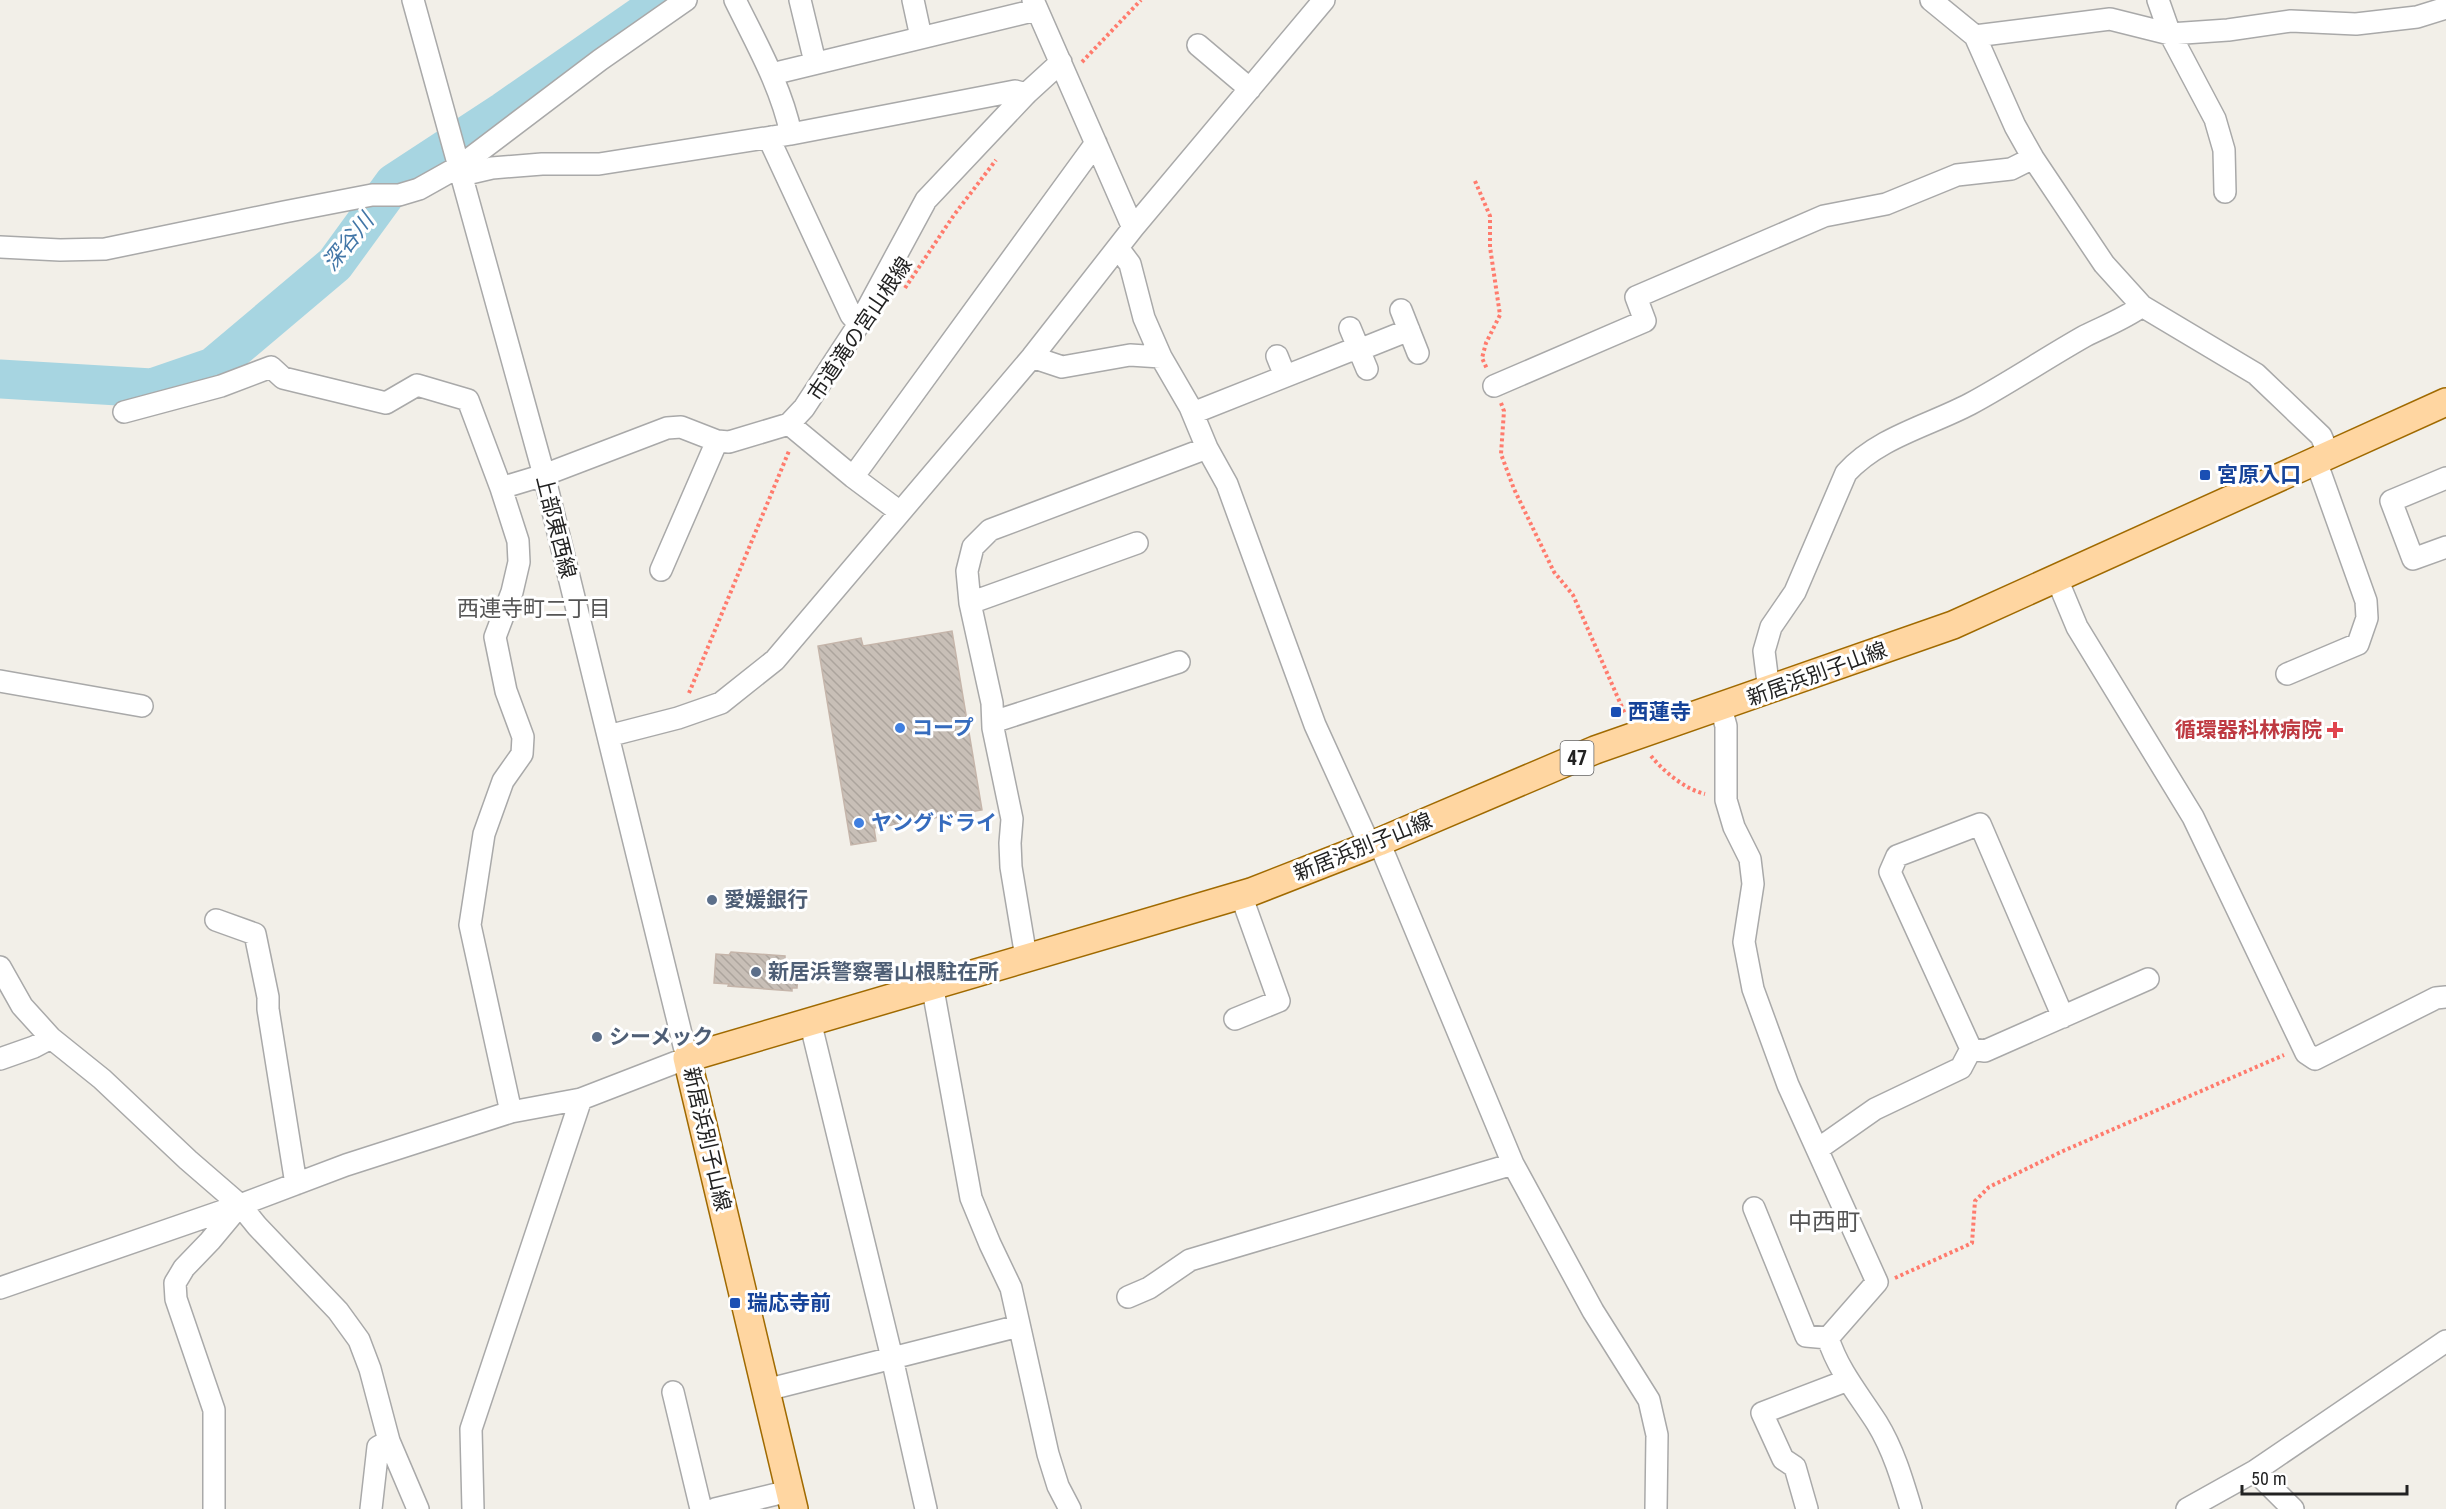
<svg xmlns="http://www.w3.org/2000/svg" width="2446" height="1509" font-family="'Roboto Condensed','Noto Sans JP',sans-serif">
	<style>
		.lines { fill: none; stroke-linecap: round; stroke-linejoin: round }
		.river { stroke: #a7d5e1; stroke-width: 39 }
		.building { fill: url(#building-back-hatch); stroke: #c5b5aa; stroke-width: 1.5 }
		.minor-casing { stroke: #a9a9a9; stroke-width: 24 }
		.major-casing { stroke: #a06a00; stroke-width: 30 }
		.path { stroke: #ff7b6d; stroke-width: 4; stroke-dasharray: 3 3; stroke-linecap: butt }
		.minor { stroke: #fff; stroke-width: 21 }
		.major { stroke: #ffd6a1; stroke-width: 27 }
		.transit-dot { fill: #1a4fb4; stroke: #fff; stroke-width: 2 }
		.shop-dot { fill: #3f7fe0; stroke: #fff; stroke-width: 2 }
		.health-dot { fill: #e0444e; stroke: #fff; stroke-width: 2 }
		.service-dot { fill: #5c6f8a; stroke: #fff; stroke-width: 2 }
		.labels { text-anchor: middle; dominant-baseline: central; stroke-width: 6; stroke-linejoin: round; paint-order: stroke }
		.shield { fill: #fff; stroke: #646464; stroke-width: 1.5 }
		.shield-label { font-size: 20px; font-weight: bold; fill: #222 }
		.street-label { font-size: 21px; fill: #222; stroke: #fff }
		.transit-label { font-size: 21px; font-weight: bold; fill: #164399; stroke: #fff; text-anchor: start }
		.shop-label { font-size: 21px; font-weight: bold; fill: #366cbe; stroke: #fff; text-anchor: start }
		.health-label { font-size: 21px; font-weight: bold; fill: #be3a42; stroke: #fff; text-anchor: end }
		.service-label { font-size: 21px; font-weight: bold; fill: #4e5e75; stroke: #fff; text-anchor: start }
		.water-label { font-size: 22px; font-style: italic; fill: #4276a7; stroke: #fff }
		.neighbourhood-label { font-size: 22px; fill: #555; stroke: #fff }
		.quarter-label { font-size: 24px; fill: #555; stroke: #fff }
	</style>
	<defs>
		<pattern id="building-back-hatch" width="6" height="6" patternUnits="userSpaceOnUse" patternTransform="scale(1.5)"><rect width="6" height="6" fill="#c8bfb7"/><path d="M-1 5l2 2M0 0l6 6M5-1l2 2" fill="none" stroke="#aca49d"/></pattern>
	</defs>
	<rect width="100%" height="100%" fill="#f2efe8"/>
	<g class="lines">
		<path class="river" d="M0,379L152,388L213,367L335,264L394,183L504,111L664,0"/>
	</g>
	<path class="building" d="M952,631L982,810L874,828L876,841L851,845L818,646L861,638L863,646Z
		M731,952L785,956V961L799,962L797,988H792V991L728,986L729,984L714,983L716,954L729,955Z"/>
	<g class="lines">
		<defs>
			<path id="minor" d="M735,0C756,43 781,86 791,134L1015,91L1026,94
				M800,0L815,62
				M913,0L921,37
				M1033,0L1133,228
				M1931,0L1975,36L2015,126L2033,158L2104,264L2142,306L2256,374L2321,436L2329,455
				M2158,0L2170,34L2215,119L2224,150L2225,192
				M1975,36L2110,19L2170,34L2228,30L2291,21L2356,24L2417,17L2446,8
				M1198,45L1250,89
				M772,74L1036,10
				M771,137V143L851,315L859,324
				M462,175L492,168L542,164H599L791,134
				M0,247L60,250L105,249L284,212L372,195H399L419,189L460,166L600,60L686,0
				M1118,248L1130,264L1144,318L1161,357L1190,407L1207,448L1227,484L1315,725L1370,846
				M1401,310L1418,353
				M1350,328L1367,369
				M1277,356L1285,376
				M1032,357L1062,367L1130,355L1161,357
				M1494,386L1645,321L1636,297L1824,216L1886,204L1957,175L2011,169L2033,158
				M124,412L221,386L271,367L283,378L386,403L417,385L468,400L501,488L518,541L519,562L512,592L495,637L506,691L523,737L522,754L503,781L484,834L470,925L511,1112
				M1193,413L1349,351L1359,350L1409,330
				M789,424L804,408L859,324L926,200L1026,94L1061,62
				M717,441L729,442L789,424L853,477L900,512
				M853,477L1096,143
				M2446,478L2391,501L2413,559L2446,547
				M501,488L544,475L667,428L681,427L717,441L661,570
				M2057,579L2077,627L2193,817L2306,1053L2315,1059L2436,998L2446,997
				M970,603L1137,543
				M2287,674L2358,644L2367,618L2366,601L2316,461
				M0,681L142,706
				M1769,691L1764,651L1771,627L1795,592L1846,473C1879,437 1928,426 1970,404C2009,383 2046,358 2085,336C2105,326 2124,319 2142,306
				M1721,708L1726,726V800L1734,827L1750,859L1753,884L1744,942L1753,989L1788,1085L1877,1282L1828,1338C1838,1370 1859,1395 1877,1423C1893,1449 1902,1479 1911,1509
				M993,722L1179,662
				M608,736L678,718L721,703L775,660L1032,357L1133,228L1324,0
				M1379,842L1513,1164L1593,1311L1649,1400L1657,1435L1656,1509
				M216,920L255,934L268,997V1009L296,1184
				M1026,957L1011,867L1010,843L1012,819L993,728L992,703L970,603L967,571L973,547L990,530L1207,448
				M0,967L22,1006L51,1038L102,1079L188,1160L240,1205L346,1165L511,1112L581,1099L687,1058L544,475L413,0
				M932,984L971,1198L990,1244L1011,1288L1048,1454L1058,1486L1070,1509
				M1235,1019L1279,1001L1241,895
				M810,1021L892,1358L926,1509
				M1971,1049L1985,1051L2148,979
				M0,1059L34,1047L51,1038
				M1818,1149L1875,1109L1961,1068L1971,1049L1890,872L1897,856L1980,824L2063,1017
				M240,1205L257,1226L338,1311L359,1340L370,1369L389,1441L418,1509
				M1754,1208L1806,1336L1828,1338
				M0,1288L240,1205
				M1128,1297L1149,1288L1190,1260L1513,1164
				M766,1390L1019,1326
				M673,1392L701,1509
				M2255,1471L2293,1509
				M214,1509V1410L176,1299L175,1283L184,1268L210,1241L240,1205
				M371,1509L378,1447L389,1441
				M473,1509L471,1429L581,1099
				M715,1509L789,1491
				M1807,1509L1795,1467L1783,1459L1762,1413L1848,1380
				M2187,1509L2255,1471L2446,1341"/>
			<path id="major" d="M794,1509L687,1058L1251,892L1379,842L1595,750L1953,625L2446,402"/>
		</defs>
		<use href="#minor" class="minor-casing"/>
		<use href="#major" class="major-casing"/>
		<path class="path" d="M1082,62L1141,0
			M1475,181L1490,216V247L1500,315L1486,343L1482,358L1487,369
			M905,288L954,215L996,160
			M1501,403L1504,411L1501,454L1514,489L1554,572L1573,595L1625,714
			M689,693L789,451
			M1651,756C1664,772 1685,789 1705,794
			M1895,1278L1972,1243L1975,1201L1989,1187L2063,1151L2284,1055"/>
		<use href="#minor" class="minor"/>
		<use href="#major" class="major"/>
	</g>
	<g class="transit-dot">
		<rect x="2199" y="469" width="12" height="12" rx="3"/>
		<rect x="1610" y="706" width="12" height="12" rx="3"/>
		<rect x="729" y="1297" width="12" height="12" rx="3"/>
	</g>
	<g class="shop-dot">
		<circle cx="900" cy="728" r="6"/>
		<circle cx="859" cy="823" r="6"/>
	</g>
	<path class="health-dot" d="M2332 721h6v6h6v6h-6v6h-6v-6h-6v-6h6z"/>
	<g class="service-dot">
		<circle cx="712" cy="900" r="6"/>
		<circle cx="756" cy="972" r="6"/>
		<circle cx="597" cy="1037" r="6"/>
	</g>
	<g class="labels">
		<rect class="shield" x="1560.5" y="741" width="33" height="34" rx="4.5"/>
		<g class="shield-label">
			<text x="1577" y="758">47</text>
		</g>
		<g class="street-label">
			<text transform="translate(860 329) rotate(-56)">市道滝の宮山根線</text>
			<text transform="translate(556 527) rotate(76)">上部東西線</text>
			<text transform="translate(1817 674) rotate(-20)">新居浜別子山線</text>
			<text transform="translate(1363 847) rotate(-22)">新居浜別子山線</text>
			<text transform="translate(707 1139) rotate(77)">新居浜別子山線</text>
		</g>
		<g class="transit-label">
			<text x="2217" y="475">宮原入口</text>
			<text x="1628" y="712">西蓮寺</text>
			<text x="747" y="1303">瑞応寺前</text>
		</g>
		<g class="shop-label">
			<text x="912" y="728">コープ</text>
			<text x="871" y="823">ヤングドライ</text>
		</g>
		<g class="health-label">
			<text x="2322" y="730">循環器科林病院</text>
		</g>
		<g class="service-label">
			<text x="724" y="900">愛媛銀行</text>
			<text x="768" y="972">新居浜警察署山根駐在所</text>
			<text x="609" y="1037">シーメック</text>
		</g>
		<g class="water-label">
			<text transform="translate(348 242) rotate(-51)">深谷川</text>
		</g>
		<g class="neighbourhood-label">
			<text x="534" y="608">西連寺町二丁目</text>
		</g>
		<g class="quarter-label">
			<text x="1824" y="1222">中西町</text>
		</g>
	</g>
	<path d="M2242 1485v9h165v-9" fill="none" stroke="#222222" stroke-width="3"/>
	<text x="2251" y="1485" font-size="18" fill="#222222" stroke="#ffffff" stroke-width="4.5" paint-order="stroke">50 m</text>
</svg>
